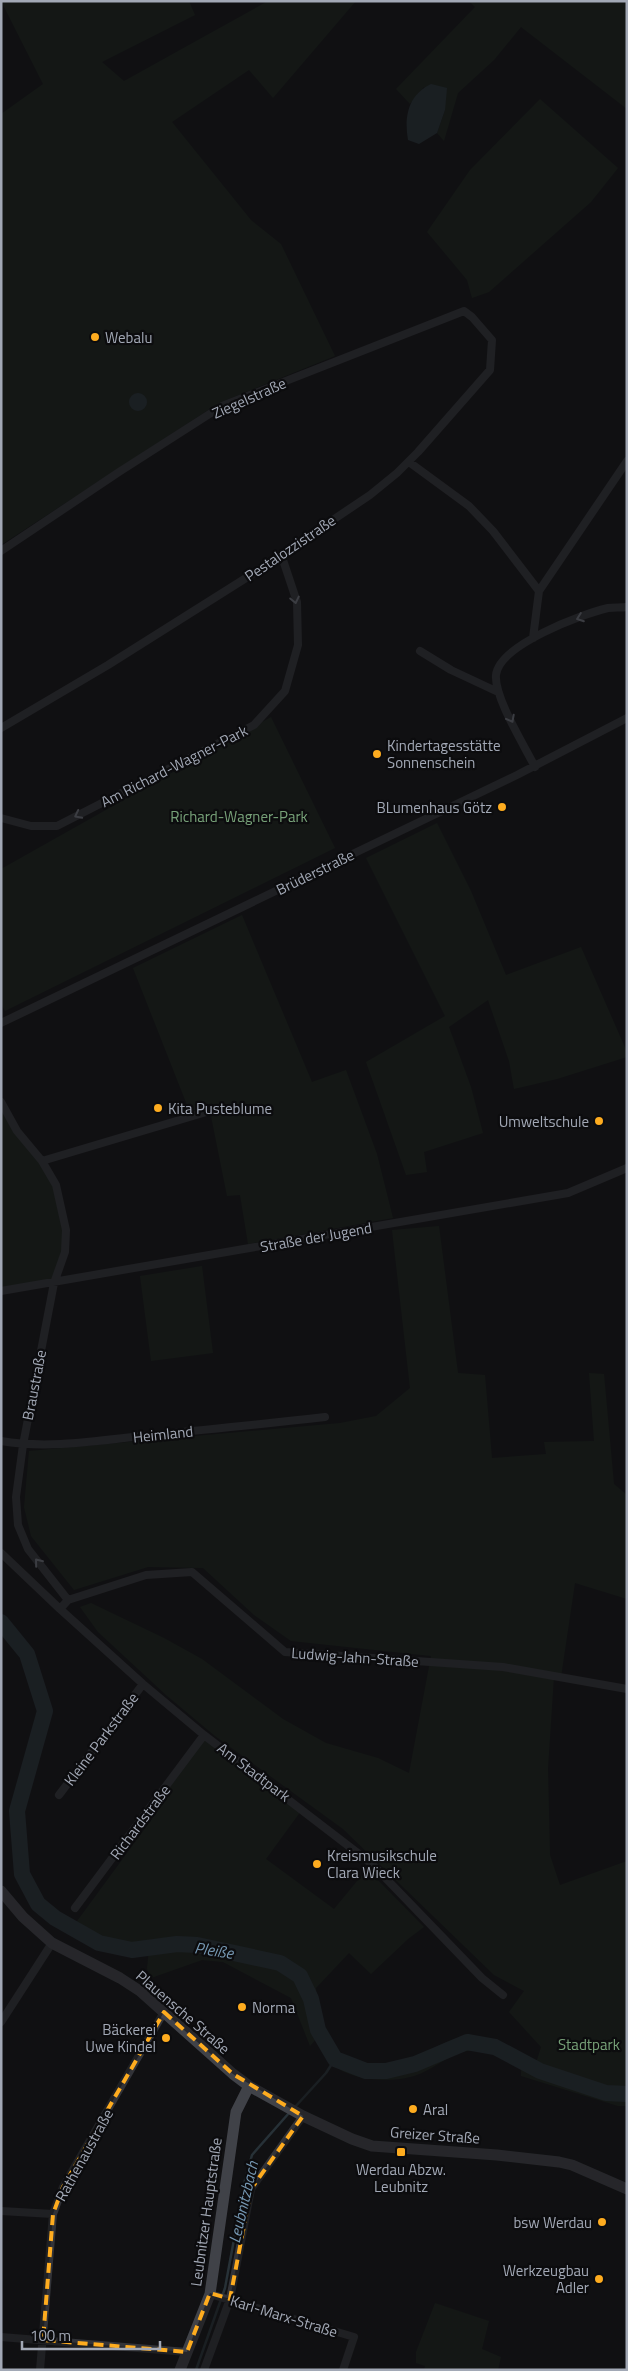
<svg xmlns="http://www.w3.org/2000/svg" width="628" height="2371" font-family="'Titillium Web',sans-serif">
	<style>
		.green { fill: #19211a }
		.water { fill: #273137 }
		.lines { fill: none; stroke-linecap: round; stroke-linejoin: round }
		.stream { stroke: #273137; stroke-width: 2.5 }
		.river { stroke: #273137; stroke-width: 16 }
		.street { stroke: #323338; stroke-width: 8 }
		.secondary { stroke: #404248; stroke-width: 11 }
		.oneway { stroke: #70737d }
		.marked { fill: none; stroke: #feac1f; stroke-width: 4; stroke-dasharray: 10 6; stroke-linejoin: round }
		.poi-dot { fill: #feac1f; stroke: #0c0c0e; stroke-width: 2 }
		.labels { text-anchor: middle; dominant-baseline: central; stroke-width: 4.5; stroke-linejoin: round; paint-order: stroke }
		.poi-label { font-size: 15px; fill: #a2a8b5; stroke: #0c0c0e; text-anchor: start }
		.street-label { font-size: 15px; fill: #a2a8b5; stroke: #0c0c0e }
		.park-label { font-size: 15px; fill: #77a178; stroke: #0c0c0e }
		.water-label { font-size: 16px; font-style: italic; fill: #7698b3; stroke: #0c0c0e }
	</style>
	<rect width="100%" height="100%" fill="#111113"/>
	<path class="green" d="M1,1H189L195,15L102,62L124,81L268,1H356L273,98L249,70L172,122L251,220L281,244L335,356L219,403L1,545V114L43,84Z
		M469,1H627V109L521,27L494,60L458,93L444,141L437,133L445,110L424,87L410,104L396,89L475,7Z
		M540,99L618,168L591,202L489,292L472,298L467,280L427,232L470,170Z
		M271,717L335,848L5,1011L1,1004V869Z
		M437,823L471,891L506,975L581,947L627,1052V1057L557,1079L514,1089L509,1061L488,1000L449,1027L471,1087L483,1133L424,1152L427,1172L406,1175L366,1062L445,1016L366,858Z
		M242,915L312,1082L346,1070L377,1154L393,1218L248,1244L240,1195L227,1196L210,1111L189,1110L133,968Z
		M1,1102L56,1185L66,1230L54,1283L1,1291Z
		M439,1226L458,1373L485,1375L492,1458L546,1454L544,1442L594,1441L589,1373L604,1374L614,1484L627,1495V1599L575,1583L561,1677L554,1676L548,1768L550,1855L560,1885L627,1861V2106H618L521,2076V2067C504,2058 482,2047 462,2052C445,2057 431,2071 414,2076C393,2083 349,2081 333,2064C327,2056 323,2045 318,2037L310,2046L291,1998L223,1962L202,1960L151,1978L147,1969L149,1948C119,1951 97,1942 72,1928L171,1793L166,1789L204,1735L301,1811L266,1859L334,1909L367,1869L424,1927L408,1939L371,1974L349,1953L316,1988C320,2041 346,2081 406,2061C422,2056 443,2041 458,2038C471,2035 494,2041 506,2047C517,2052 525,2059 537,2060L541,2047L509,2012L524,1991L494,1975L343,1829L215,1736L166,1695L98,1632L80,1607L91,1603L164,1638L202,1659L283,1719L326,1743L378,1758L409,1773L431,1656L291,1641L254,1615L203,1568L148,1567L74,1590L31,1536L24,1507L29,1451L340,1423L376,1416L410,1388L392,1230Z
		M202,1266L213,1353L151,1361L140,1276Z
		M435,2303L489,2321L482,2349L501,2357L498,2370H424L425,2366L416,2363V2352Z"/>
	<path class="water" d="M431,84L447,88L445,110L437,133L419,144L408,140C404,117 408,95 431,84Z
		M129 402a9 9 0 1 1 18 0a9 9 0 1 1-18 0Z"/>
	<g class="lines">
		<path class="stream" d="M295,2107L326,2073L335,2059
			M196,2370L225,2288L245,2180L252,2155L289,2113"/>
		<path class="river" d="M1,1622L27,1654L45,1711L17,1811L22,1874L38,1904L55,1918L99,1943L132,1950L177,1944L197,1945L280,1963L300,1976L311,1999L318,2030L335,2059L366,2071H386L415,2064L467,2042L495,2047L540,2071L606,2093L627,2094"/>
		<path class="street" d="M409,462L469,506L493,531L539,591L533,638
			M1,551L119,472L222,406L464,311L472,317L492,340L490,370L418,452L397,473L370,495L254,573L108,665L1,728
			M539,591L627,461
			M420,651L451,670L498,692
			M535,767C524,745 494,697 496,675C499,645 582,614 608,608C614,607 621,608 627,607
			M1,818L31,826H57L254,725L285,691L298,645L297,602L281,554
			M1,1023L517,775L627,718
			M1,1102L17,1131L42,1161L56,1185L66,1230L65,1252L54,1283L23,1445L16,1497L18,1525L28,1549L68,1600
			M42,1161L213,1110
			M1,1291L568,1193L627,1168
			M1,1441C47,1449 96,1441 142,1436C203,1430 264,1424 325,1417
			M1,1553L60,1609L143,1684L204,1735L372,1864L482,1978L503,1995
			M60,1609L68,1600L146,1575L192,1572L285,1652L503,1667L627,1689
			M59,1795L143,1684
			M75,1908L204,1735
			M1,2022L52,1943
			M1,2211L53,2214
			M210,2294L354,2337L343,2370
			M1,2337L187,2352
			M40,2370L53,2214L63,2187L164,2012
			M204,2370L230,2299L251,2189L303,2116"/>
		<path class="secondary" d="M1,1891L23,1917L52,1943L120,1978L140,1991L233,2074L249,2086L303,2116L352,2139L372,2146L497,2155L559,2162L572,2165L627,2189
			M180,2370L210,2294L236,2112L249,2086"/>
	</g>
	<defs><path id="oneway-chevron" d="M-2-3.5L2.5 0L-2 3.5" fill="none" stroke-width="1.6" stroke-linecap="round" stroke-linejoin="round" transform="scale(1.25)"/></defs>
	<g class="oneway">
		<use href="#oneway-chevron" transform="translate(295 600) rotate(78)"/>
		<use href="#oneway-chevron" transform="translate(580 618) rotate(160)"/>
		<use href="#oneway-chevron" transform="translate(511 719) rotate(62)"/>
		<use href="#oneway-chevron" transform="translate(78 815) rotate(153)"/>
		<use href="#oneway-chevron" transform="translate(38 1562) rotate(-129)"/>
	</g>
	<path d="M0 0H628V2371H0ZM164,2012L233,2074L303,2116L251,2189L230,2299L210,2293L187,2352L43,2340L53,2214L63,2187Z" fill="#111113" fill-opacity=".55" fill-rule="evenodd"/>
	<path class="marked" d="M164,2012L233,2074L303,2116L251,2189L230,2299L210,2293L187,2352L43,2340L53,2214L63,2187Z"/>
	<g class="poi-dot">
		<circle cx="95" cy="337" r="5"/>
		<circle cx="377" cy="754" r="5"/>
		<circle cx="502" cy="807" r="5"/>
		<circle cx="158" cy="1108" r="5"/>
		<circle cx="599" cy="1121" r="5"/>
		<circle cx="317" cy="1864" r="5"/>
		<circle cx="242" cy="2007" r="5"/>
		<circle cx="166" cy="2038" r="5"/>
		<circle cx="413" cy="2109" r="5"/>
		<rect x="396" y="2147" width="10" height="10" rx="2.5"/>
		<circle cx="602" cy="2222" r="5"/>
		<circle cx="599" cy="2279" r="5"/>
	</g>
	<g class="labels">
		<g class="poi-label">
			<text x="105" y="337">Webalu</text>
			<text x="387" y="745">Kindertagesstätte<tspan x="387" dy="17">Sonnenschein</tspan></text>
			<text x="492" y="807" text-anchor="end">BLumenhaus Götz</text>
			<text x="168" y="1108">Kita Pusteblume</text>
			<text x="589" y="1121" text-anchor="end">Umweltschule</text>
			<text x="327" y="1855">Kreismusikschule<tspan x="327" dy="17">Clara Wieck</tspan></text>
			<text x="252" y="2007">Norma</text>
			<text x="156" y="2029" text-anchor="end">Bäckerei<tspan x="156" dy="17">Uwe Kindel</tspan></text>
			<text x="423" y="2109">Aral</text>
			<text x="401" y="2169" text-anchor="middle">Werdau Abzw.<tspan x="401" dy="17">Leubnitz</tspan></text>
			<text x="592" y="2222" text-anchor="end">bsw Werdau</text>
			<text x="589" y="2270" text-anchor="end">Werkzeugbau<tspan x="589" dy="17">Adler</tspan></text>
		</g>
		<g class="street-label">
			<text transform="translate(249 398) rotate(-24)">Ziegelstraße</text>
			<text transform="translate(290 548) rotate(-34)">Pestalozzistraße</text>
			<text transform="translate(174 766) rotate(-27)">Am Richard-Wagner-Park</text>
			<text transform="translate(315 872) rotate(-26)">Brüderstraße</text>
			<text transform="translate(316 1237) rotate(-10)">Straße der Jugend</text>
			<text transform="translate(34 1385) rotate(-79)">Braustraße</text>
			<text transform="translate(163 1434) rotate(-6)">Heimland</text>
			<text transform="translate(355 1657) rotate(4)">Ludwig-Jahn-Straße</text>
			<text transform="translate(101 1739) rotate(-53)">Kleine Parkstraße</text>
			<text transform="translate(254 1772) rotate(37)">Am Stadtpark</text>
			<text transform="translate(140 1822) rotate(-53)">Richardstraße</text>
			<text transform="translate(183 2012) rotate(41)">Plauensche Straße</text>
			<text transform="translate(435 2135) rotate(4)">Greizer Straße</text>
			<text transform="translate(84 2155) rotate(-61)">Rathenaustraße</text>
			<text transform="translate(206 2212) rotate(-82)">Leubnitzer Hauptstraße</text>
			<text transform="translate(284 2316) rotate(17)">Karl-Marx-Straße</text>
		</g>
		<g class="park-label">
			<text x="239" y="816">Richard-Wagner-Park</text>
			<text x="589" y="2044">Stadtpark</text>
		</g>
		<g class="water-label">
			<text transform="translate(214 1950) rotate(9)">Pleiße</text>
			<text transform="translate(243 2202) rotate(-77)">Leubnitzbach</text>
		</g>
	</g>
	<rect width="628" height="2371" fill="none" stroke="#a2a8b5" stroke-width="5"/>
	<path d="M22 2341v8h138v-8" fill="none" stroke="#a2a8b5" stroke-width="2.5"/>
	<text x="30" y="2341" font-size="15" fill="#a2a8b5" stroke="#0c0c0e" stroke-width="4" paint-order="stroke">100 m</text>
</svg>
